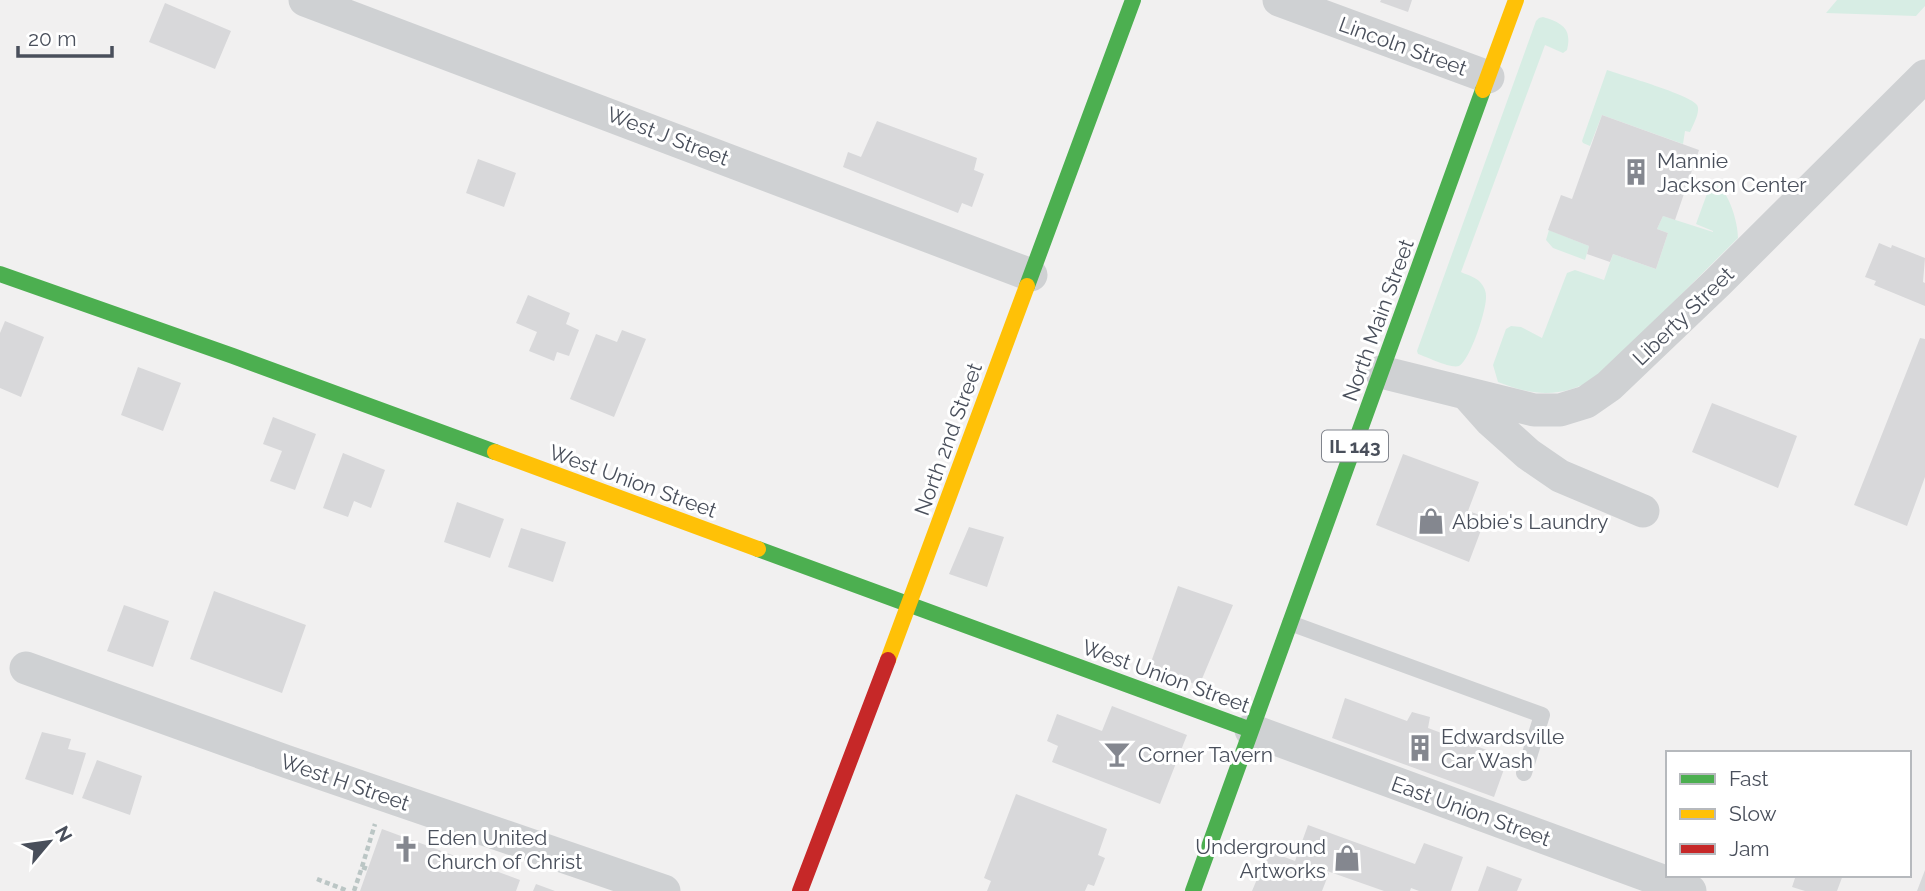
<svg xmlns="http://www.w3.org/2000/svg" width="1925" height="891" font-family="Raleway,sans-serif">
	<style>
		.green { fill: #d7ede4 }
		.building { fill: #d8d8da }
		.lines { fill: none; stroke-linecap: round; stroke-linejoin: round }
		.path { stroke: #bbc6c5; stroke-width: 4.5; stroke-dasharray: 5 3.5; stroke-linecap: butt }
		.lane { stroke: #cfd1d3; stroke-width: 16 }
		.street { stroke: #cfd1d3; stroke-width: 33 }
		.fast { stroke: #4caf50; stroke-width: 16 }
		.slow { stroke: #ffc107; stroke-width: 16 }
		.jam { stroke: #c62828; stroke-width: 16 }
		.labels { text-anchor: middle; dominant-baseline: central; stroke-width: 6; stroke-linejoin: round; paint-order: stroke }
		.shield { fill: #fff; stroke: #80848c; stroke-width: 2 }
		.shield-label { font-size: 19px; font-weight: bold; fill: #494f5b }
		.street-label { font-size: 21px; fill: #494f5b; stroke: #fff }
		.poi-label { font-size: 21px; fill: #494f5b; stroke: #fff; text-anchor: start }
	</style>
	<rect width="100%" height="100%" fill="#f1f0f0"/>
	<path class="green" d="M1837,0H1925V6L1916,16L1826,13Z
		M1543,17C1563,23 1572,29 1567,50L1563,53L1545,45L1461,272C1469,276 1478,277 1483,286C1485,289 1486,293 1486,296C1487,309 1470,360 1459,366C1451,369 1427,357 1418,354L1417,351L1536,21L1539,18Z
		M1607,70C1621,75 1691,95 1697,105C1701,111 1693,125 1690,132L1685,131L1683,144L1602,115L1590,146L1583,143L1582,141Z
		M1712,180C1728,188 1738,221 1738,238L1598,377C1561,398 1537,397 1498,382L1493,365L1506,329L1511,326L1521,327L1542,338L1567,273L1575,270L1604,280L1613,254L1656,269L1668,233L1657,229L1663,216L1713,232V231L1696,224Z
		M1549,230L1589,246L1585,260L1553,248L1546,240Z"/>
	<path class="building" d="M1381,0H1412L1408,12L1380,2Z
		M165,3L231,31L215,69L149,42Z
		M1602,115L1699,150L1675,220L1663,216L1657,229L1668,233L1656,269L1613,254L1610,262L1587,254L1589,246L1548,230L1561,195L1572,199Z
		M877,121L977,158L974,170L984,174L972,207L962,203L958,213L843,167L848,152L861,157Z
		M478,159L516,173L504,207L466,193Z
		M1879,243L1891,248L1892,245L1925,258L1923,282L1925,283V306L1874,285L1876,281L1865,277Z
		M528,295L570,313L566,324L579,330L569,356L557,352L554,361L529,351L537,332L516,323Z
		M5,321L44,337L21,397L0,388V333Z
		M622,330L646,339L614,417L570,399L596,334L617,342Z
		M1920,338L1925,339V477L1907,526L1854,505Z
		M138,367L181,383L163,431L121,415Z
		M1712,403L1797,436L1778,488L1692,452Z
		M273,417L316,434L295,490L270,481L282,451L263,444Z
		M343,453L385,470L371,508L354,501L348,517L323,508Z
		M1403,454L1479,482L1468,511L1486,517L1469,562L1376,525Z
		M457,502L504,519L490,558L444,542Z
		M969,527L1004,537L987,587L949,574Z
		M521,528L566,542L553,582L508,567Z
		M1178,586L1233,605L1199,686L1150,665Z
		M214,591L306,625L282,693L190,659Z
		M124,605L169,621L153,667L107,651Z
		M1345,698L1407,721L1412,712L1430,717L1428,728L1508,758L1494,797L1332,738Z
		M1112,706L1187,735L1160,804L1052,762L1058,746L1047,741L1057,714L1102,731Z
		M42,732L71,739L68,749L86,753L73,795L25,779Z
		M97,760L142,776L130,815L82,798Z
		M1016,794L1107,829L1098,855L1105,858L1094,886L1088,884L1085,891H987L991,881L984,878Z
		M1308,825L1415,864L1424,843L1463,857L1451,891H1419L1411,888L1410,891H1384L1307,864L1329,873L1322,891H1252L1269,851L1295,861Z
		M382,829L520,880L516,891H360Z
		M1487,866L1522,879L1517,891H1478Z
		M1925,870V891H1917Z
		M1796,875H1843L1837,891H1805L1792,887Z
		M536,884L555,891H533Z"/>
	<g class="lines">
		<path class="path" d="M362,867L375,824
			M317,879L348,891
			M354,891L362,867L368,869"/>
		<path class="lane" d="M1290,623L1542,715L1524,773"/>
		<path class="street" d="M305,0L1031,275
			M1279,0L1488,77
			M1381,372L1534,410H1560L1586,402L1609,386L1718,282L1925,76
			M1467,394L1491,421L1528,454L1560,476L1643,511
			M26,668L285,761L664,891
			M1251,730L1690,891"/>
		<path class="fast" d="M0,274L233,356L495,452
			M1027,286L1133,0
			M758,549L1251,730
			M1193,891L1483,90"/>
		<path class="slow" d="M1483,90L1516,0
			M495,452L758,549
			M888,660L1027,286"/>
		<path class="jam" d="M800,891L888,660"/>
	</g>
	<defs>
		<symbol id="building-bare" viewBox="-9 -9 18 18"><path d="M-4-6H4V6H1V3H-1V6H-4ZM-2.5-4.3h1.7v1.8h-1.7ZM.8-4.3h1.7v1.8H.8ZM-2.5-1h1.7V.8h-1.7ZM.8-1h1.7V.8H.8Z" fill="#84878f" stroke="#fff" stroke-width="2.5" paint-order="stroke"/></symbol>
		<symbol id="shop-bare" viewBox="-9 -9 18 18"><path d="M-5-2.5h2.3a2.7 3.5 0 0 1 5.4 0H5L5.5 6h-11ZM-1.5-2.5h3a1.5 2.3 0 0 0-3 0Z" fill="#84878f" stroke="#fff" stroke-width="2.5" paint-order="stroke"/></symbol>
		<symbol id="bar-bare" viewBox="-9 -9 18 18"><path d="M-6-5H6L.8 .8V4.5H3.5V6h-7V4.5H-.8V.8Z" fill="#84878f" stroke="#fff" stroke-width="2.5" paint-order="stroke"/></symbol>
		<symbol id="church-bare" viewBox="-9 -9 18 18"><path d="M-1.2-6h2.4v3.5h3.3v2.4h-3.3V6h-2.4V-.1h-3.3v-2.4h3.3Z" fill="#84878f" stroke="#fff" stroke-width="2.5" paint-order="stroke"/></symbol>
	</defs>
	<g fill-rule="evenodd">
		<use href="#building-bare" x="1617" y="153" width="38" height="38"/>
		<use href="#shop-bare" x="1412" y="502" width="38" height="38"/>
		<use href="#building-bare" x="1401" y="729" width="38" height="38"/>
		<use href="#bar-bare" x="1098" y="735" width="38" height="38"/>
		<use href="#church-bare" x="387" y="830" width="38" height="38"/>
		<use href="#shop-bare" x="1328" y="839" width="38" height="38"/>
	</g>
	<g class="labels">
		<rect class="shield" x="1322" y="430.5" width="66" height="31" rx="5"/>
		<g class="shield-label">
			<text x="1355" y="446">IL 143</text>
		</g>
		<g class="street-label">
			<text transform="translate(1403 46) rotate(20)">Lincoln Street</text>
			<text transform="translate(668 136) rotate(21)">West J Street</text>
			<text transform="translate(1683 316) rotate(-44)">Liberty Street</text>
			<text transform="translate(1378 320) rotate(-70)">North Main Street</text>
			<text transform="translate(948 439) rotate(-70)">North 2nd Street</text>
			<text transform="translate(633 481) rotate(20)">West Union Street</text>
			<text transform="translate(1166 676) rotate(20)">West Union Street</text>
			<text transform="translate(345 782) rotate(19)">West H Street</text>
			<text transform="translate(1471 811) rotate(20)">East Union Street</text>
		</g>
		<g class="poi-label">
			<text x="1657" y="160">Mannie<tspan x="1657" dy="24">Jackson Center</tspan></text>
			<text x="1452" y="521">Abbie's Laundry</text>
			<text x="1441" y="736">Edwardsville<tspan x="1441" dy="24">Car Wash</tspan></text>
			<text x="1138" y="754">Corner Tavern</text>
			<text x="427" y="837">Eden United<tspan x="427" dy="24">Church of Christ</tspan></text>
			<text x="1326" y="846" text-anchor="end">Underground<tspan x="1326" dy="24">Artworks</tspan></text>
		</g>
	</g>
	<rect x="1666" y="751" width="245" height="126" fill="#ffffff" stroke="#b6b9bd" stroke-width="2"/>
	<rect x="1680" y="774" width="35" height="10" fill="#4caf50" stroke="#b6b9bd" stroke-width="2"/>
	<text x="1729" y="786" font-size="21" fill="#494f5b">Fast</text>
	<rect x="1680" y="809" width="35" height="10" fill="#ffc107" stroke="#b6b9bd" stroke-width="2"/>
	<text x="1729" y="821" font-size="21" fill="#494f5b">Slow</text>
	<rect x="1680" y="844" width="35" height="10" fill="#c62828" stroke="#b6b9bd" stroke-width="2"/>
	<text x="1729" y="856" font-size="21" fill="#494f5b">Jam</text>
	<g transform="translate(49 842) rotate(61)" stroke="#ffffff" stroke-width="5" paint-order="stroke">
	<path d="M0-5L12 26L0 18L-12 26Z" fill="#494f5b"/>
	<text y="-10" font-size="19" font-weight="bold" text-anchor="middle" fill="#494f5b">N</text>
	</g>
	<path d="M18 46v10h94v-10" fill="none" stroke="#494f5b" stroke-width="3.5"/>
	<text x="28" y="46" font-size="21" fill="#494f5b" stroke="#ffffff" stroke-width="5" paint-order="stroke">20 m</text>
</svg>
